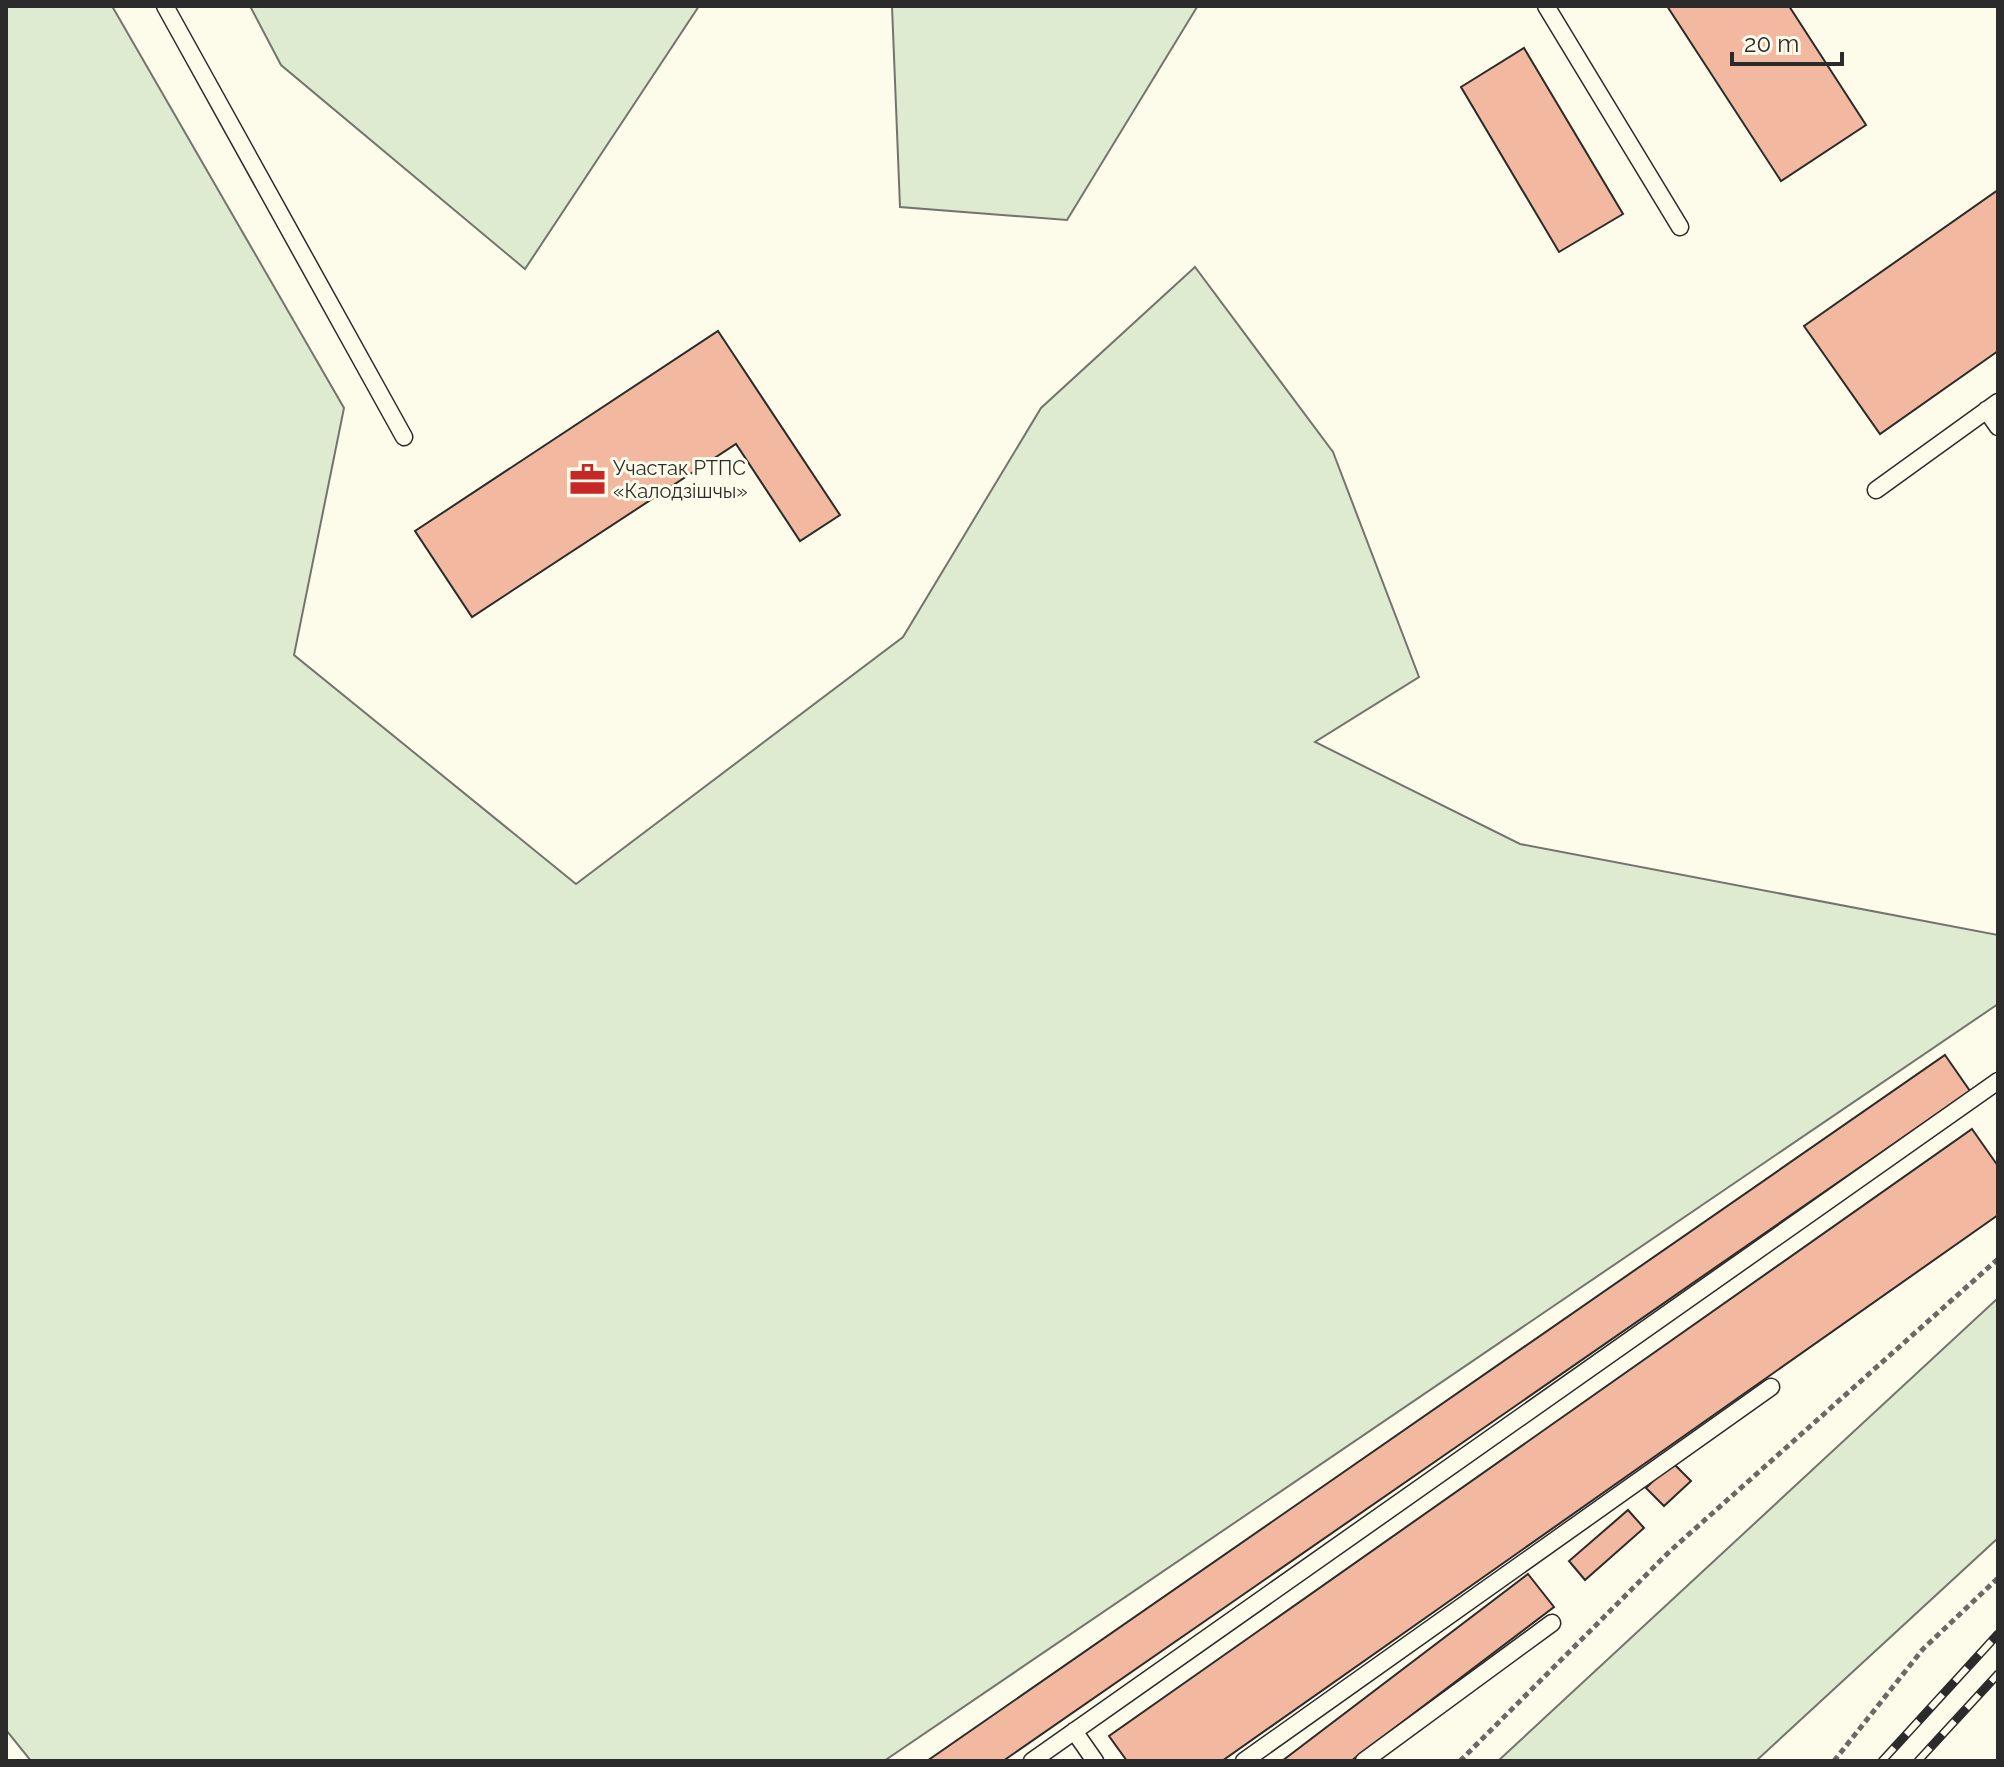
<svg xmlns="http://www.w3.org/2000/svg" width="2004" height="1767" font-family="Raleway,sans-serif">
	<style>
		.green { fill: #deebd1; stroke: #74746e; stroke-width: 2 }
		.building { fill: #f2b8a0; stroke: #2b2b2b; stroke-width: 2 }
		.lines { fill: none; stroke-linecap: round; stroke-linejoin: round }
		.lane-casing { stroke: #2b2b2b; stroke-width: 19 }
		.path { stroke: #6a6964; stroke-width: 5; stroke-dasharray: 6 4; stroke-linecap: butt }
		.lane { stroke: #fdfbea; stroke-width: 16 }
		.rail-casing { stroke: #2b2b2b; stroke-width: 9 }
		.rail { stroke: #fdfbea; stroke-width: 6; stroke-dasharray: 18; stroke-linecap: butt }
		.labels { text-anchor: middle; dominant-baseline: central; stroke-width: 6; stroke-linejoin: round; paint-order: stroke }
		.poi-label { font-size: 20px; fill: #2b2b2b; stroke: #fdfbea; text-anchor: start }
	</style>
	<rect width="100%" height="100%" fill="#fdfbea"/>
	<path class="green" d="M6,6H112L344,408L294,655L576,884L903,637L1041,408L1195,267L1333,452L1419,677L1315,742L1520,844L1998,935V1004L884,1761H31L6,1730Z
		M250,6H699L525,269L281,65Z
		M892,6H1197V7L1067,220L900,207Z
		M1998,1298V1538L1756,1761H1498Z"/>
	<path class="building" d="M1667,6H1789L1866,125L1781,181Z
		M1524,48L1623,214L1559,252L1461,87Z
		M1998,190V351L1880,434L1804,326Z
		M718,331L840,515L800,541L736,444L472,617L415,531Z
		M1945,1055L1970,1091L1003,1761H927Z
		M1972,1129L1998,1166V1215L1222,1761H1127L1109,1736Z
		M1672,1462L1691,1481L1664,1506L1646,1488Z
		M1628,1510L1644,1528L1585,1580L1569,1561Z
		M1528,1574L1554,1607L1351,1761H1282Z"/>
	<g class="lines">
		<defs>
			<path id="lane" d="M165,6L404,437
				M1546,6L1680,227
				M1986,410L1998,427
				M1876,490L1998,402
				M1074,1731L1095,1761
				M1032,1761L1998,1081
				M1244,1761L1771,1387
				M1364,1761L1552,1623"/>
		</defs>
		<use href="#lane" class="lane-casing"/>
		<path class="path" d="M1460,1761L1670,1551L1998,1259
			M1834,1761L1923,1649L1998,1578"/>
		<use href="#lane" class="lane"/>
		<defs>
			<path id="rail" d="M1882,1761L1998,1634
				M1918,1761L1998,1674"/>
		</defs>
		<use href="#rail" class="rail-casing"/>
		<use href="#rail" class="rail"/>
	</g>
	<defs>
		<symbol id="office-bare" viewBox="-9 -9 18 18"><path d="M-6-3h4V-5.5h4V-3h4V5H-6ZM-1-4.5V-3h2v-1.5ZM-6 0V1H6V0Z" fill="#c62828" stroke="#fdfbea" stroke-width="2.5" paint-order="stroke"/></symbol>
	</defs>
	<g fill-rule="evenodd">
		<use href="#office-bare" x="562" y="454" width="51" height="51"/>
	</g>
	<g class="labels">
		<g class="poi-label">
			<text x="613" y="468">Участак РТПС<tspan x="613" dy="23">«Калодзішчы»</tspan></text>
		</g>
	</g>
	<rect width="2004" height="1767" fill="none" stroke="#2b2b2b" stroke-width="16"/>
	<path d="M1732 52v12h110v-12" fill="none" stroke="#2b2b2b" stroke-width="4"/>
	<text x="1744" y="52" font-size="24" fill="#2b2b2b" stroke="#fdfbea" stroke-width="6" paint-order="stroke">20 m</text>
</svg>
